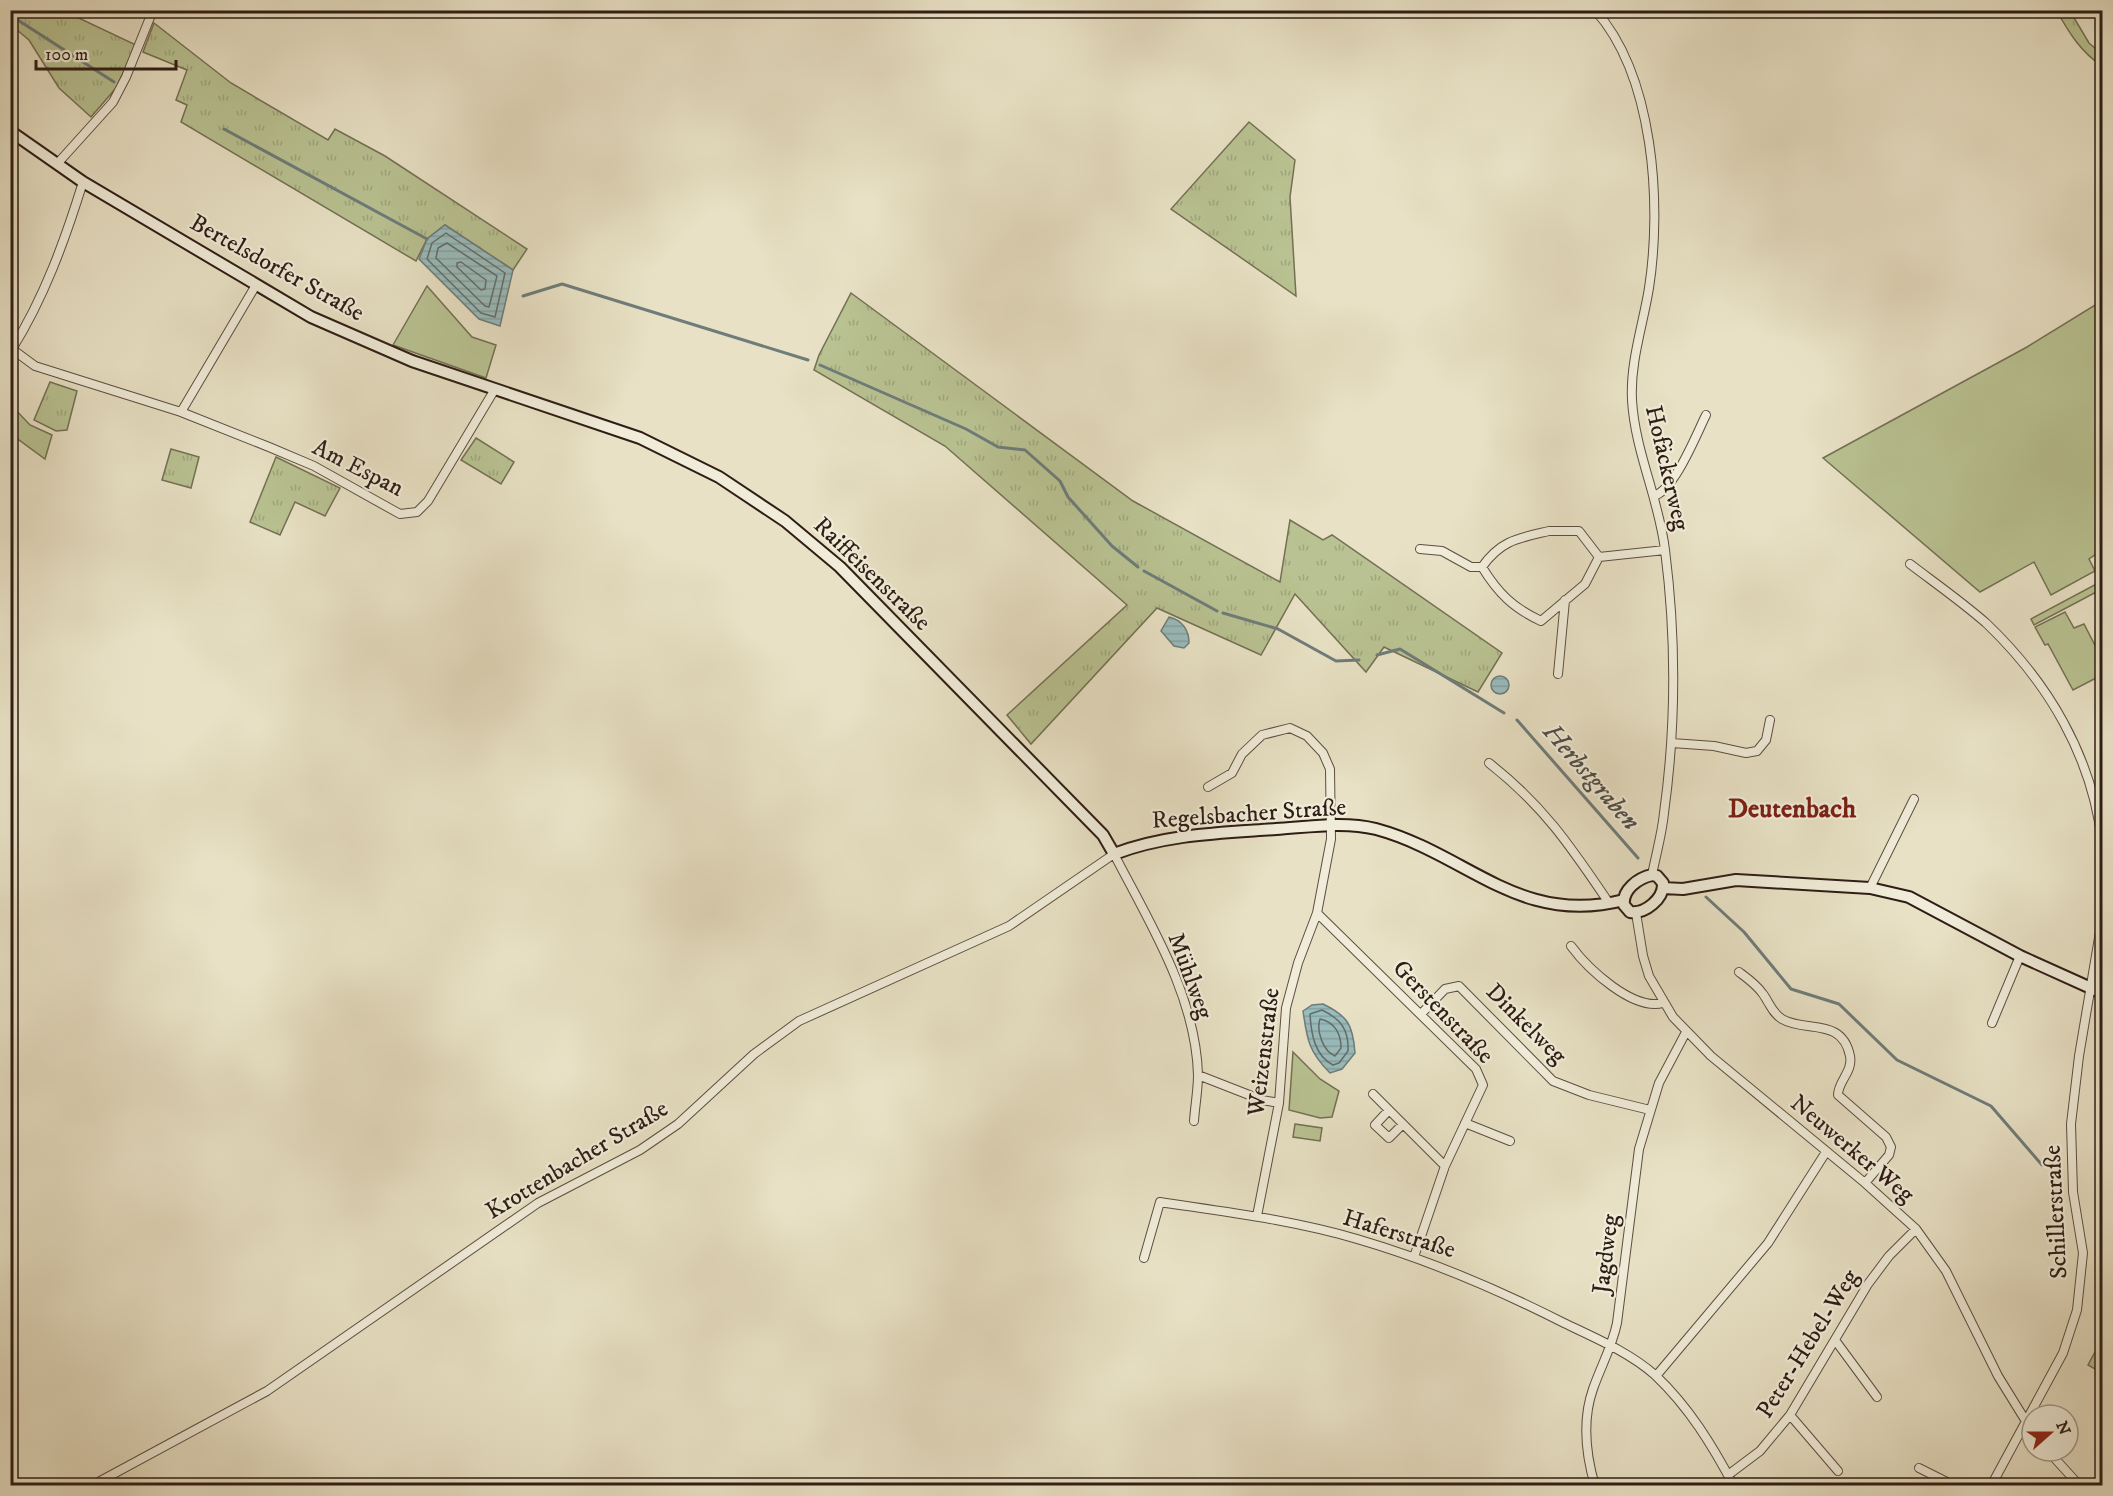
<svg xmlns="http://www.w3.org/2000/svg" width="2113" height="1496" font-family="'IM FELL DW Pica',serif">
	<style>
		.grass { fill: url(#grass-tufts); stroke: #747054; stroke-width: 1.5 }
		.forest { fill: url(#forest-firs); stroke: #747054; stroke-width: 1.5 }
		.park { fill: #b9c292; stroke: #747054; stroke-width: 1.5 }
		.water { fill: url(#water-rules); stroke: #6e7c7a; stroke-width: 1.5 }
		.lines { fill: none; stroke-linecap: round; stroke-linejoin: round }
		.shore { stroke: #646c69; stroke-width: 1.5 }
		.stream { stroke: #6e7c7a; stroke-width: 3 }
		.street-casing { stroke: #5c4e41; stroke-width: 10 }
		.secondary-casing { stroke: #2e1d15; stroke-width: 14 }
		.street { stroke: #f0ecd9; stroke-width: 8 }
		.secondary { stroke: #f0ecd9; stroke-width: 10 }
		.labels { text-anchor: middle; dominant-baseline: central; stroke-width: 4.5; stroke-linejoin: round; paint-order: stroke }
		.street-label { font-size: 24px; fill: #2e1d15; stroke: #f0ecd9 }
		.water-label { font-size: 26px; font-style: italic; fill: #4e4d47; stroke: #f0ecd9 }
		.quarter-label { font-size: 27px; font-weight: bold; fill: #7a1f14; stroke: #f0ecd9 }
	</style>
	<defs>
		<pattern id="grass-tufts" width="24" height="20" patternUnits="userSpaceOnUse" patternTransform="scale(1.5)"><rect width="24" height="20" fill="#b9c292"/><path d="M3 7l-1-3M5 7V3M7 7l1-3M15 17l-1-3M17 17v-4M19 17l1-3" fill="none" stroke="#9fa67d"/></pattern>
		<pattern id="forest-firs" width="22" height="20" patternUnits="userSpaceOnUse" patternTransform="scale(1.5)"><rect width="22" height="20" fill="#b9c292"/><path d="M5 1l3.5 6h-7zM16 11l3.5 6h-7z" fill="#9fa67d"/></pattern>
		<pattern id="water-rules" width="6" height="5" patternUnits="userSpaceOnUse" patternTransform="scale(1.5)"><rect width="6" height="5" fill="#99bcbd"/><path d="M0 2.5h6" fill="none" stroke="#84a1a2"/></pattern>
	</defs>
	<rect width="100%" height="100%" fill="#e8e1c5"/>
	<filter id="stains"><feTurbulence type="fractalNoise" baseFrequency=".00333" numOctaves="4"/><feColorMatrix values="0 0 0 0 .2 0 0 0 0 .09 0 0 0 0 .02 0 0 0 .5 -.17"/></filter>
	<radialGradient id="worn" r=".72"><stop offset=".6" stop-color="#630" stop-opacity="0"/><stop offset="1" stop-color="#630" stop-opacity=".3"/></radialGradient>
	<path class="grass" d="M11,11H64L136,45L116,88L91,117L59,88L29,40L11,25Z
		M2057,11H2070L2089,43L2102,54V66C2081,52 2069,33 2057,11Z
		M154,23L231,83L328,140L335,129L385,156L527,249L513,270L445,225L427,239L416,261L181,122L187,105L176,100L187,70L143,52Z
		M1249,122L1295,160L1290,197L1296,296L1171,209Z
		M851,293L1133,501L1280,582L1290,520L1323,540L1332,535L1502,653L1478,692L1384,647L1366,672L1295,594L1261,655L1157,608L1031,744L1007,715L1127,605L945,446L814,370L819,355Z
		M50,382L77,391L67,430L56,431L34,420Z
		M476,438L514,462L501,484L461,460Z
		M171,449L199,457L191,488L162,480Z
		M276,457L340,488L325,516L295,502L280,535L250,522Z"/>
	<path class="forest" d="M2102,1238V1321L2099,1319L2100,1241Z"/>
	<path class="park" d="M427,286L472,337L496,345L486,378L393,345Z
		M2100,302L2102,305V550L2089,559L2095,571L2051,595L2034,562L1980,592L1823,458L2027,347Z
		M11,405L30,425L52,435L45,459L11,434Z
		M2102,581V589L2034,625L2031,619Z
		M2065,612L2074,628L2084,624L2102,659V675L2073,690L2048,644L2045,645L2035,627Z
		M1293,1052L1320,1079L1339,1091L1332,1117L1320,1118L1289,1110Z
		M1295,1124L1322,1128L1320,1141L1293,1137Z
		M2102,1339V1373L2088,1365Z"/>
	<path class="water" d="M445,225L513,270L500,326L479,319L419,259L427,239Z
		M1169,617C1182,620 1189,630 1189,643L1184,648L1174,646L1161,631Z
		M1491 685a9 9 0 1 1 18 0a9 9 0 1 1-18 0Z
		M1323,1004C1348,1016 1353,1025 1355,1053L1342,1069L1330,1073C1309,1052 1307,1040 1303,1011L1312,1005Z"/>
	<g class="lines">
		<path class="shore" d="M446,233L505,273L495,317L481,313L427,259L432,243Z
			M447,243L497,276L489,307L485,306L436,258L438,248Z
			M461,262L486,280L485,289L481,290L457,267V263Z
			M1322,1010C1341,1019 1349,1030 1348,1051L1339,1063L1333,1065C1315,1056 1311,1034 1310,1014Z
			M1320,1019C1335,1022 1341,1034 1341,1048L1335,1056C1323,1051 1316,1031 1320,1019Z"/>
		<path class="stream" d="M10,15L114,82
			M224,129L427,239
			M523,296L562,284L808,360
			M820,365L966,429L998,447L1025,450L1060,481L1068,497L1112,546L1138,567
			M1144,571L1217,611
			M1223,613L1278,629L1336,661L1359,660
			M1377,655L1400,649L1504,713
			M1517,720L1638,858
			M1706,897L1744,932L1791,989L1839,1004L1897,1060L1991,1106L2042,1165"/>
		<defs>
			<path id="street" d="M1595,10C1654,76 1662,204 1649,288C1643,325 1630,362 1632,400C1635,452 1659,499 1665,550C1676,636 1676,726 1664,813C1662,834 1656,854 1652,875
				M57,164L113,102L126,77L153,10
				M83,182C65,240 44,298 12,349L35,366L181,412L269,447L314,466L400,514L417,512L428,501L495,389
				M181,412L256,285
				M1654,496C1675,489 1696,435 1706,415
				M1549,531H1579L1599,557L1585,584L1541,621C1513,608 1498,593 1482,567C1501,540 1519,538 1549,531Z
				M1420,549L1442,551L1471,567H1482
				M1599,557L1665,550
				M1910,564C1935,583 1962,602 1986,623C2048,682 2092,756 2102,842
				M1558,674L1565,600
				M1672,743L1714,746L1746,753L1757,751L1766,740L1770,720
				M1489,763C1544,806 1571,847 1609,903
				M1208,787L1232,773L1242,754L1262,735L1290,728L1307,736L1323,753L1330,769L1331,839L1317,913L1298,963L1286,1008L1279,1103L1257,1216
				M1870,888L1914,799
				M1317,913L1476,1069L1483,1085L1445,1166L1414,1257
				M1636,913L1643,956L1649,976L1673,1017L1711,1056L1865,1183L1916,1229L1946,1271L1998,1376L2032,1431
				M1571,946C1588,969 1633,1011 1663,1003
				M1739,972C1747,978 1757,985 1763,994C1769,1002 1772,1013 1782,1019C1806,1033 1842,1017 1850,1056C1853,1072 1838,1081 1838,1095L1886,1137L1891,1147L1889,1155L1865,1183
				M1421,1014L1445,989L1459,986L1553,1081L1589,1095L1650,1110
				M1992,1023L2020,956
				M1198,1075L1262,1100L1279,1103
				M1373,1094L1445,1166
				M1389,1110L1375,1125L1389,1138L1403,1124
				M1465,1123L1510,1141
				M1144,1258L1160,1202C1226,1212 1293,1220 1357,1239C1429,1260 1497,1289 1564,1323C1595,1338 1629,1352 1655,1375C1689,1407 1712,1445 1734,1486
				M1835,1340L1877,1397
				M1656,1376L1768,1243L1826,1152
				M1790,1415L1838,1471
				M2048,1451L2080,1486
				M1919,1468L1955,1486
				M1728,1475L1760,1451L1790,1415L1868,1284L1889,1256L1916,1229
				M91,1486L267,1391L538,1203L640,1150L678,1124L754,1054L799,1021L1009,926L1114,854C1149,922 1196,996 1198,1075C1198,1090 1195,1106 1194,1121
				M1595,1486C1586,1455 1582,1420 1593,1389C1601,1366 1612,1347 1617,1323L1639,1149L1659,1083L1686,1032
				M1991,1486L2063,1353L2077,1310L2083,1253L2073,1192L2071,1124L2079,1056L2102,920"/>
			<path id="secondary" d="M10,131L83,182L311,317L412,361L640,438L719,477L785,521L840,567L1103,835L1114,854C1166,834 1221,833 1276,829C1308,827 1344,821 1376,829C1468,854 1519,927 1624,900
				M1652,875L1657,876L1663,883C1664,899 1645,914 1630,912L1624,905C1622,890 1638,878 1652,875Z
				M1663,888L1683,889L1736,880L1870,888L1909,897L2020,956L2102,993"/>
		</defs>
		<use href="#street" class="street-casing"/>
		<use href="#secondary" class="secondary-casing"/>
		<use href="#street" class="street"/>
		<use href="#secondary" class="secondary"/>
	</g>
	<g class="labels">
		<g class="street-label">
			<text transform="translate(277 268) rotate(29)">Bertelsdorfer Straße</text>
			<text transform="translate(358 468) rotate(27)">Am Espan</text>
			<text transform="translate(1667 468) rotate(77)">Hofäckerweg</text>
			<text transform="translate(872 574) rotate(44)">Raiffeisenstraße</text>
			<text transform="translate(1249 814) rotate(-4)">Regelsbacher Straße</text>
			<text transform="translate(1190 976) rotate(70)">Mühlweg</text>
			<text transform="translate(1443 1012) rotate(46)">Gerstenstraße</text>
			<text transform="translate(1526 1024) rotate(45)">Dinkelweg</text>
			<text transform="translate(1264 1052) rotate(-83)">Weizenstraße</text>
			<text transform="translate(1852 1149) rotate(40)">Neuwerker Weg</text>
			<text transform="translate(577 1160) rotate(-31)">Krottenbacher Straße</text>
			<text transform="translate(2056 1212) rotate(-93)">Schillerstraße</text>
			<text transform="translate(1399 1234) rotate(17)">Haferstraße</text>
			<text transform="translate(1606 1254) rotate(-83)">Jagdweg</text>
			<text transform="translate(1808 1344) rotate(-58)">Peter-Hebel-Weg</text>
		</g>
		<g class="water-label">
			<text transform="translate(1591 777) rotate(49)">Herbstgraben</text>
		</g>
		<g class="quarter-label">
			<text x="1792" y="809">Deutenbach</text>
		</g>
	</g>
	<rect width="2113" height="1496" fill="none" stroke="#e8e1c5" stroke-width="36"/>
	<rect x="12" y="12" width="2089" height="1472" fill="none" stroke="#2e1d15" stroke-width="3"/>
	<rect x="18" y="18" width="2077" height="1460" fill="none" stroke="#2e1d15" stroke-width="1.5"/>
	<g transform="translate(2050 1433) rotate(69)"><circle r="28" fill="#f0ecd9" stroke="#a2998b" stroke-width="1.5"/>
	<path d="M0-4.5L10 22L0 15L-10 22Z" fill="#8f2418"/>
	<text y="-9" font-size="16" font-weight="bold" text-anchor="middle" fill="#2e1d15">N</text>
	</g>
	<path d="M36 60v9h140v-9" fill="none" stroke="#2e1d15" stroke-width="3"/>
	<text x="45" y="60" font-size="18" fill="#2e1d15" stroke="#f0ecd9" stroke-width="4.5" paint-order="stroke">100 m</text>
	<rect width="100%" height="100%" filter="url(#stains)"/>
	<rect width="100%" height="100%" fill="url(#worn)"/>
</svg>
